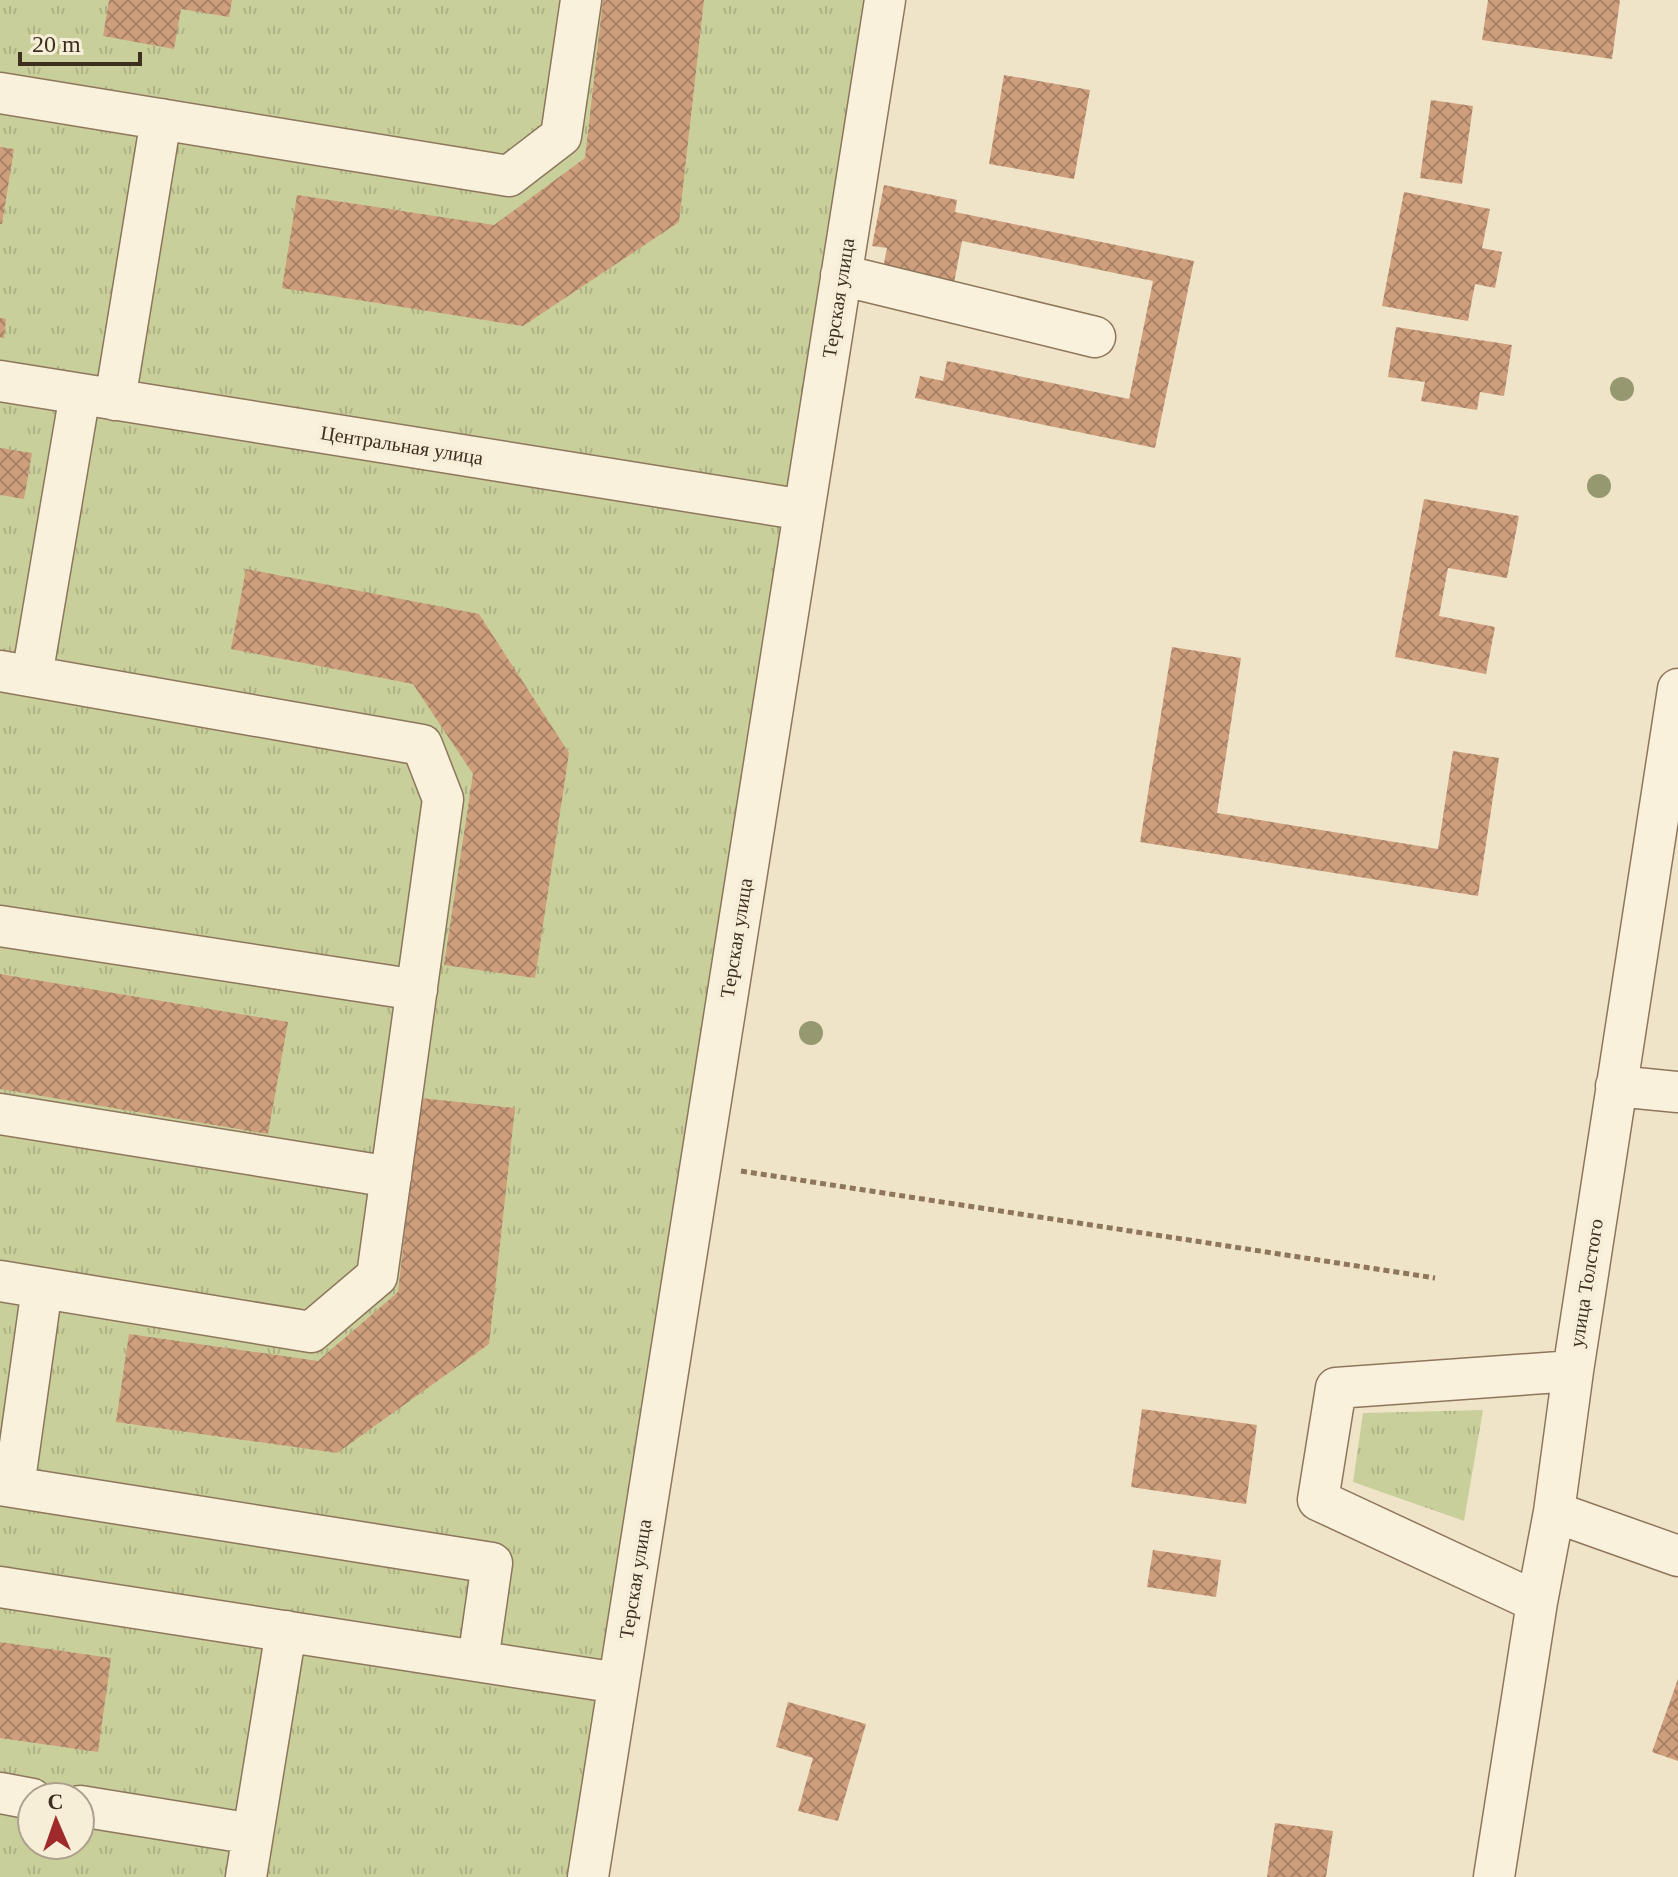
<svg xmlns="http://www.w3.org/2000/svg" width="1678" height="1877" font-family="'Times New Roman',serif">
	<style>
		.grass { fill: url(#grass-tufts); fill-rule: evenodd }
		.building { fill: url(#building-cross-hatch) }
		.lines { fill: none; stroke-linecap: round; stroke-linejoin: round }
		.minor-casing { stroke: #8d765c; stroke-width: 43 }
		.path { stroke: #8d765c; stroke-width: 5; stroke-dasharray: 6 4; stroke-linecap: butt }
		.minor { stroke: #faf1dc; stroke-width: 40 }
		.tree { fill: #96986f }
		.labels { text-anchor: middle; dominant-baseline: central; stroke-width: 8; stroke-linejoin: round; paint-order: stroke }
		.street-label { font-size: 20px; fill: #3d2e20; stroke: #f7eed8 }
	</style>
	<defs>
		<pattern id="grass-tufts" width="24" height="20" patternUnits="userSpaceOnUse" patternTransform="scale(2)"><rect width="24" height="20" fill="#c9cf9b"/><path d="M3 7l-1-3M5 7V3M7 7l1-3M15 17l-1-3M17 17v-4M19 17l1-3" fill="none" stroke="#aeb285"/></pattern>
		<pattern id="building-cross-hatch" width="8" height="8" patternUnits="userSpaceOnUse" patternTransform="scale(2)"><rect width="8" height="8" fill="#cf9f7d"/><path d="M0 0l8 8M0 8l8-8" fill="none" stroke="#a98266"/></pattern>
	</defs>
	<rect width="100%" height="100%" fill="#f0e4c8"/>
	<path class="grass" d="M0,0H885L588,1877H0ZM32,1797H80V1845H32Z
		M1483,1410L1464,1521L1353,1482L1363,1413Z"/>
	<path class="building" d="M109,0H232L229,17L181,9L174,49L103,36Z
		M603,0H704L679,222L523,326L282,288L297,195L494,225L585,158Z
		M1488,0H1620L1612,59L1482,40Z
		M1004,75L1090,90L1074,179L989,164Z
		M1431,100L1473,106L1462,184L1420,178Z
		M0,147L14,149L2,224H0Z
		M884,185L957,200L955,212L1194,261L1155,448L915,398L920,376L943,381L947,361L1129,399L1153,281L962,241L954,283L883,268L887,248L872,246Z
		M1404,192L1490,209L1482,248L1502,252L1495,288L1475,284L1468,321L1382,306Z
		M0,318L6,319L4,338L0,337Z
		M1396,327L1512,345L1504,396L1480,392L1477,410L1421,401L1425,382L1388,377Z
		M0,448L32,453L24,499L0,495Z
		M1424,499L1519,516L1507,578L1448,568L1439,616L1495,627L1486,674L1395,657Z
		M246,569L479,614L569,753L535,978L444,965L473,774L413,684L231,649Z
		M1172,647L1241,658L1217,813L1438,849L1453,751L1499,758L1478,896L1140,842Z
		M0,974L288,1022L268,1134L0,1089Z
		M420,1098L515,1108L489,1344L337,1453L116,1422L129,1334L318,1361L398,1292Z
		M1142,1409L1257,1425L1246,1504L1131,1487Z
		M1153,1550L1221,1560L1216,1597L1147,1587Z
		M0,1642L111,1658L98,1752L0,1738Z
		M1678,1679V1761L1652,1752Z
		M788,1702L866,1724L838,1821L798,1811L813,1758L776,1747Z
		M1275,1823L1333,1831L1326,1877H1267Z"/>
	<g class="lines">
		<defs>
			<path id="minor" d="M0,93L509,176L561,136L581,0
				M841,275L1095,337
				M0,381L804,510
				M115,400L161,119
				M0,671L422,745L443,799L377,1276L311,1332L0,1281
				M32,676L80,394
				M0,926L417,990
				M1616,1086L1678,1092
				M0,1114L391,1177
				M0,1485L492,1563L478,1661
				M14,1487L42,1288
				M1554,1512L1678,1556
				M0,1587L618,1683
				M1537,1602L1318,1500L1336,1388L1573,1371
				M0,1793L32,1799
				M80,1806L253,1834
				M246,1877L286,1631
				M588,1877L885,0
				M1494,1877L1537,1602L1554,1512L1573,1371L1678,689"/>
		</defs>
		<use href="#minor" class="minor-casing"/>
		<path class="path" d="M741,1171L1435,1278"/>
		<use href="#minor" class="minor"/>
	</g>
	<g class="tree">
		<circle cx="1622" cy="389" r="12"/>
		<circle cx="1599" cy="486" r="12"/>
		<circle cx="811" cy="1033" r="12"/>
	</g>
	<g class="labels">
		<g class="street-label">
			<text transform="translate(838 298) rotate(-81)">Терская улица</text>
			<text transform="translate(402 445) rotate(9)">Центральная улица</text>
			<text transform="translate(736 938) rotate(-81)">Терская улица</text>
			<text transform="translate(1586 1283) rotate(-81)">улица Толстого</text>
			<text transform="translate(635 1579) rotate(-81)">Терская улица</text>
		</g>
	</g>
	<g transform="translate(56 1821) rotate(358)"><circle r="38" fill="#f7eed8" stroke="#ada18e" stroke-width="2"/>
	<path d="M0-6L14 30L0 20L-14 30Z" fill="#9e2a2b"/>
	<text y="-12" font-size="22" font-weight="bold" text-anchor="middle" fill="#3d2e20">С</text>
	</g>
	<path d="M20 52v12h120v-12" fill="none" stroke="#3d2e20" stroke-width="4"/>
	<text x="32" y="52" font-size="24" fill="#3d2e20" stroke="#f7eed8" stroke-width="6" paint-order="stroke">20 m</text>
</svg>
